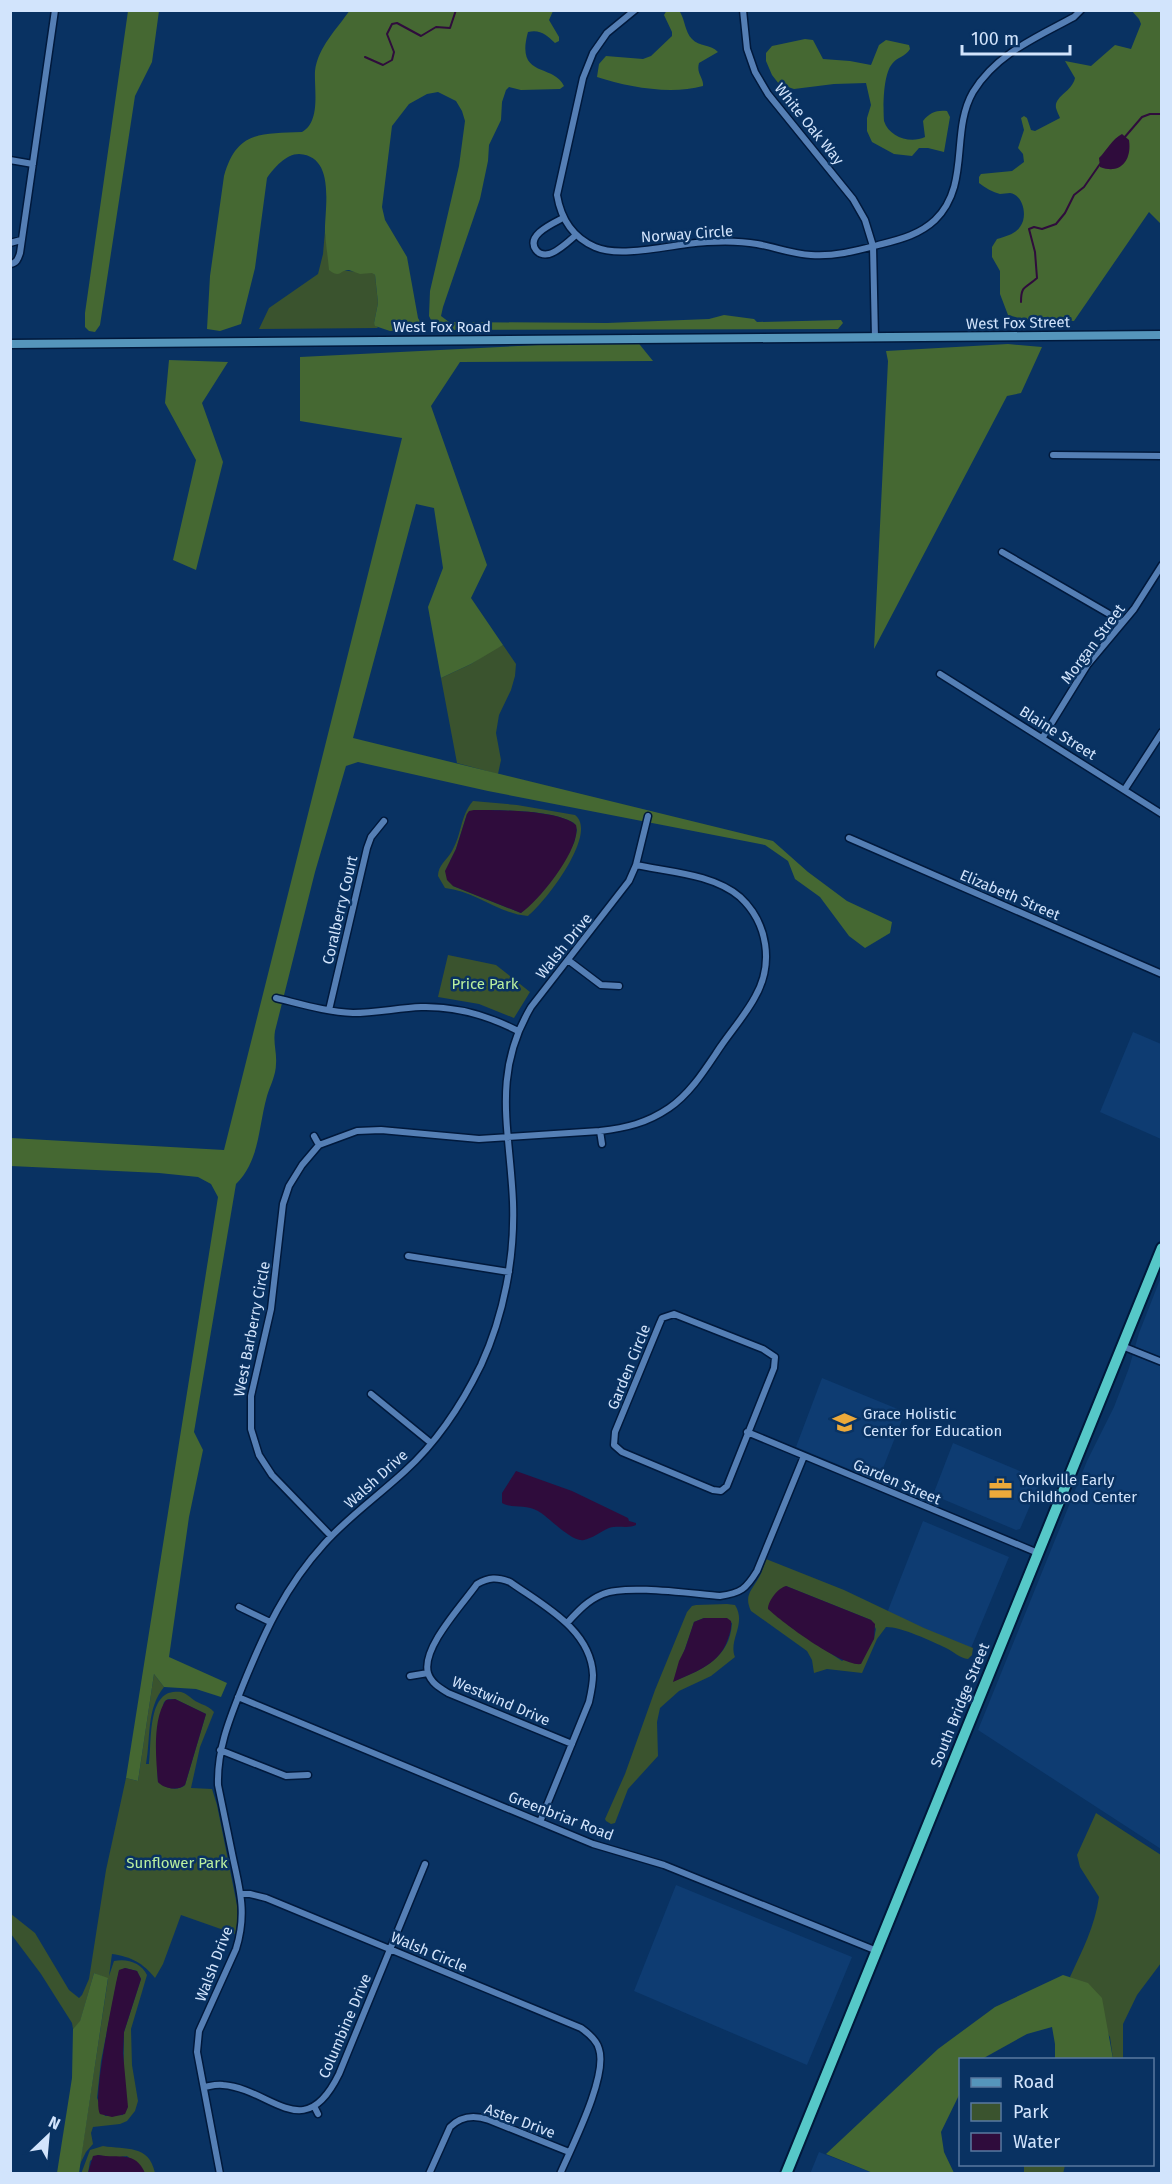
<svg xmlns="http://www.w3.org/2000/svg" width="1172" height="2184" font-family="'Fira Sans',sans-serif">
	<rect width="100%" height="100%" fill="#093262"/>
	<path fill="#0e3c72" d="M 1133,1032 L 1161,1044 L 1161,1139 L 1100,1112 Z
		M 1161,1277 L 1161,1849 L 978,1730 L 1087,1461 L 1114,1407 L 1129,1368 L 1139,1333 Z
		M 822,1378 L 905,1412 L 878,1481 L 796,1447 Z
		M 953,1443 L 1041,1480 L 1020,1529 L 1016,1530 L 933,1495 Z
		M 923,1521 L 1009,1557 L 971,1648 L 887,1613 Z
		M 676,1885 L 852,1957 L 807,2065 L 634,1991 Z
		M 819,2152 L 873,2173 L 810,2174 Z"/>
	<path fill="#3a532e" fill-rule="evenodd" d="M 325,231 L 330,270 C 345,270 358,273 372,272 L 375,275 L 378,303 L 374,323 L 378,328 L 259,329 L 269,308 L 318,274 L 323,254 Z
		M 503,645 L 516,664 L 515,676 L 511,690 L 499,715 L 496,733 L 501,760 L 498,774 L 457,763 L 441,678 L 471,664 L 492,650 Z
		M 473,801 L 517,805 L 575,815 C 599,833 545,903 528,916 C 499,914 475,891 445,888 L 438,876 C 438,865 447,860 452,851 C 462,834 460,816 473,801 ZM 493,810 C 517,811 553,811 574,823 L 577,830 L 574,843 L 521,913 L 453,886 L 450,861 L 456,849 L 467,814 Z
		M 448,955 L 496,965 L 530,992 L 514,1018 L 479,1004 L 438,997 Z
		M 766,1559 L 844,1590 L 924,1628 L 973,1648 L 972,1655 L 968,1659 C 960,1658 954,1652 946,1648 C 931,1641 902,1627 886,1627 L 877,1639 L 862,1673 L 827,1669 L 814,1673 L 812,1660 L 807,1651 L 751,1611 C 744,1596 751,1591 758,1579 C 762,1573 764,1565 766,1559 ZM 786,1586 L 871,1620 L 876,1629 L 874,1639 L 842,1661 L 788,1625 Z
		M 727,1604 L 735,1605 C 747,1624 728,1640 735,1657 L 711,1676 L 679,1691 L 660,1708 L 657,1722 L 658,1756 L 628,1789 L 615,1823 L 611,1824 L 606,1821 L 605,1819 L 625,1774 L 655,1690 L 687,1612 L 692,1606 L 696,1605 ZM 704,1618 L 722,1618 L 732,1623 C 730,1658 702,1670 674,1681 C 680,1661 688,1642 694,1622 Z
		M 154,1674 L 164,1687 C 146,1709 151,1738 146,1764 L 149,1764 C 152,1745 147,1695 173,1692 C 181,1691 184,1692 190,1697 C 197,1704 207,1704 214,1712 L 200,1747 L 191,1788 L 212,1789 L 217,1805 L 237,1905 L 238,1920 L 235,1934 L 181,1915 L 163,1964 L 155,1978 C 143,1963 132,1957 112,1954 L 109,1976 L 114,1961 C 127,1958 142,1963 147,1975 L 131,2029 L 132,2065 L 138,2101 L 135,2111 L 127,2121 L 120,2124 L 93,2127 L 91,2133 L 93,2144 L 86,2152 L 80,2164 L 108,1979 L 94,1973 L 80,2022 L 73,2029 L 72,2023 L 41,1974 L 11,1934 L 11,1914 L 35,1933 L 69,1990 L 79,1998 L 82,1995 L 89,1979 L 106,1870 L 126,1778 L 138,1781 ZM 168,1699 L 175,1699 L 206,1714 L 185,1785 C 177,1792 166,1788 158,1782 C 156,1754 157,1729 164,1702 ZM 125,1968 L 137,1971 L 141,1979 L 124,2032 L 123,2115 L 105,2116 L 97,2098 L 101,2061 L 119,1971 Z
		M 1096,1813 L 1161,1855 L 1161,1963 L 1137,1995 L 1123,2024 L 1123,2059 L 1113,2059 L 1110,2037 L 1070,1977 C 1082,1951 1095,1926 1099,1897 L 1080,1867 L 1077,1855 Z
		M 103,2146 C 126,2150 149,2144 155,2173 L 145,2173 L 143,2170 L 127,2156 L 112,2158 L 98,2155 L 90,2161 L 88,2173 L 81,2174 L 90,2150 Z
		M 1024,2165 L 1024,2164 L 1065,2165 L 1063,2174 L 1024,2173 Z"/>
	<path fill="#456832" d="M 350,10 L 553,11 L 549,20 L 559,37 L 559,41 L 555,43 C 547,35 540,29 528,32 C 515,79 553,63 564,86 L 560,89 L 521,90 L 509,87 L 506,90 L 502,102 L 501,120 L 489,145 L 488,161 L 480,199 L 443,307 L 441,316 L 449,322 L 607,323 L 709,319 L 724,315 L 754,319 L 757,322 L 841,320 L 843,323 L 838,329 L 436,330 L 429,316 L 430,291 L 459,166 L 465,121 L 462,111 L 456,101 L 438,92 L 427,94 L 409,104 L 392,126 L 382,207 L 385,220 L 407,257 L 418,318 L 424,329 L 390,331 L 375,326 L 374,323 L 378,303 L 375,275 L 372,273 L 360,274 L 349,270 C 339,270 341,279 329,270 C 328,258 326,246 325,233 C 324,211 337,156 299,154 C 286,154 274,168 267,178 L 255,268 L 241,324 L 220,331 L 207,329 L 210,276 L 224,176 C 237,130 261,134 302,132 C 321,122 314,89 315,71 C 318,47 337,29 350,10 Z
		M 667,10 L 680,12 C 685,20 685,32 692,39 C 699,47 711,44 718,52 L 699,63 C 696,74 704,78 703,86 C 670,95 628,87 597,77 L 599,64 L 606,56 L 643,59 L 651,56 L 672,36 L 672,32 L 664,15 Z
		M 128,11 L 159,11 L 152,62 L 135,96 L 100,325 L 95,332 L 89,331 L 85,327 L 85,313 Z
		M 1132,11 L 1161,11 L 1161,224 L 1149,212 L 1074,321 L 1023,319 L 1008,315 L 1000,294 L 1000,271 L 992,257 L 992,247 L 997,239 C 1008,236 1019,233 1023,221 C 1026,211 1022,195 1010,193 C 1007,193 1003,194 1000,194 C 993,192 985,188 979,183 L 979,177 L 981,174 L 1012,171 L 1024,162 L 1023,154 L 1018,148 L 1024,130 L 1021,118 L 1024,116 L 1027,118 L 1031,130 L 1035,131 L 1060,118 C 1059,115 1057,112 1056,108 C 1054,96 1072,92 1075,78 L 1065,61 L 1091,66 L 1115,45 L 1131,49 L 1141,24 L 1139,19 Z
		M 805,39 L 813,40 L 823,59 L 850,61 L 871,65 L 879,45 L 886,40 L 909,45 L 910,49 C 905,57 897,57 892,64 C 883,75 883,107 884,121 C 889,137 910,144 925,137 L 923,121 C 930,112 937,110 947,111 L 950,117 L 944,152 L 928,148 L 919,148 L 912,156 L 894,154 L 872,142 L 867,131 L 867,118 L 871,105 L 866,83 L 834,84 L 794,89 L 779,84 L 772,75 L 766,61 L 766,53 L 772,46 Z
		M 636,340 L 653,361 L 460,362 L 431,406 L 487,565 L 471,598 L 503,645 L 471,664 L 441,678 L 428,607 L 443,568 L 434,508 L 416,504 L 353,738 L 773,841 L 808,872 L 847,901 L 892,922 L 890,933 L 865,948 L 849,936 L 820,897 L 795,879 L 788,861 L 765,845 L 488,791 L 358,762 L 346,766 L 315,872 L 275,1031 C 273,1043 277,1053 276,1064 C 276,1075 270,1086 267,1096 C 258,1128 260,1160 236,1184 L 194,1432 L 203,1450 L 189,1517 L 169,1657 L 227,1683 L 221,1697 L 196,1689 L 164,1687 L 154,1674 L 138,1781 L 126,1778 L 218,1197 L 211,1184 L 198,1177 L 159,1173 L 11,1166 L 11,1138 L 224,1150 L 402,438 L 300,421 L 300,357 Z
		M 1008,344 L 1042,347 L 1021,393 L 1007,396 L 874,649 L 888,361 L 886,351 Z
		M 169,360 L 228,362 L 202,403 L 223,462 L 196,570 L 173,560 L 196,460 L 165,403 Z
		M 94,1973 L 108,1978 L 79,2173 L 57,2173 L 72,2078 L 73,2029 L 80,2021 Z
		M 1063,1975 L 1088,1983 L 1102,1998 L 1113,2059 L 1055,2059 L 1055,2044 L 1052,2027 L 1027,2034 L 982,2059 L 960,2060 L 960,2093 L 941,2132 L 944,2152 L 954,2173 L 873,2173 L 826,2154 L 938,2049 L 995,2007 Z"/>
	<path fill="#2f0c3c" d="M 1122,134 L 1129,140 C 1132,160 1121,175 1100,167 L 1099,158 C 1107,150 1112,139 1122,134 Z
		M 474,810 C 497,810 560,810 576,825 C 582,848 539,901 521,913 L 453,886 L 447,880 L 445,871 L 456,849 L 467,814 L 469,811 Z
		M 516,1471 L 572,1491 L 628,1518 L 629,1521 L 636,1523 L 636,1525 C 628,1529 618,1525 609,1528 C 600,1532 593,1538 584,1540 C 572,1543 549,1517 538,1511 C 526,1504 513,1509 502,1503 L 502,1493 Z
		M 786,1586 L 871,1620 L 875,1624 L 874,1639 L 861,1664 C 842,1667 783,1623 768,1609 C 768,1601 778,1588 786,1586 Z
		M 704,1618 L 727,1618 L 731,1621 C 732,1629 729,1636 726,1644 C 716,1666 694,1672 673,1682 L 679,1661 L 685,1649 L 694,1622 Z
		M 175,1699 L 206,1714 L 185,1785 C 178,1791 164,1789 158,1782 C 156,1759 152,1720 166,1700 Z
		M 125,1968 L 137,1971 L 141,1979 L 124,2032 L 123,2053 L 128,2107 L 125,2114 L 112,2117 L 100,2114 C 92,2101 112,2004 116,1983 L 119,1970 Z
		M 98,2155 C 119,2159 135,2150 145,2173 L 88,2173 L 93,2156 Z"/>
	<g fill="none" stroke-linecap="round" stroke-linejoin="round">
		<path stroke="#2f0c3c" stroke-width="2" d="M 365,57 L 383,65 L 392,60 L 394,52 L 387,34 L 392,24 L 397,23 L 421,36 L 436,27 L 450,28 L 456,10
			M 1124,138 L 1142,117 L 1150,114 L 1162,114
			M 1021,302 C 1021,285 1025,289 1037,278 L 1035,252 L 1029,229 L 1034,227 L 1042,229 L 1056,224 L 1065,213 L 1074,195 L 1084,187 L 1100,164"/>
		<defs>
			<path id="street" d="M 635,10 L 607,33 L 593,53 L 583,78 L 557,195 C 561,219 572,237 595,247 C 622,259 677,243 707,242 C 724,241 741,241 757,244 C 775,247 792,254 811,255 C 835,257 859,250 882,244 C 902,239 920,234 935,220 C 971,185 950,132 973,92 C 996,54 1037,37 1074,17 L 1081,10
				M 743,10 L 747,49 L 755,72 L 768,94 L 853,199 L 865,220 L 873,246 L 875,338
				M 10,160 L 33,164
				M 563,218 C 554,223 525,235 536,250 C 539,254 544,255 549,254 C 558,252 569,241 576,235
				M 10,243 L 21,240
				M 10,264 C 17,263 18,259 20,253 L 55,10
				M 1053,455 L 1162,456
				M 1002,552 L 1123,622
				M 940,674 L 1162,814
				M 1043,737 L 1088,664 L 1134,609 L 1162,565
				M 1125,789 L 1162,732
				M 849,838 L 1162,974
				M 568,960 L 601,985 L 619,986
				M 276,998 C 301,1004 327,1012 353,1013 C 376,1013 398,1008 421,1007 C 456,1006 487,1015 518,1031
				M 329,1010 L 367,848 L 371,837 L 384,821
				M 600,1131 L 602,1144
				M 314,1136 L 319,1145
				M 408,1256 L 509,1272
				M 674,1314 L 763,1349 L 775,1357 L 774,1368 L 727,1486 L 721,1491 L 713,1490 L 622,1452 L 614,1445 L 615,1432 L 659,1325 L 662,1318 Z
				M 1122,1346 L 1162,1362
				M 371,1394 L 431,1443
				M 747,1432 L 1038,1553
				M 331,1536 L 272,1475 L 259,1455 L 251,1429 L 251,1396 L 271,1309 L 283,1204 L 289,1186 L 302,1165 L 319,1145 L 357,1131 L 381,1130 L 479,1139 L 600,1131 C 626,1128 647,1123 669,1108 C 691,1093 706,1068 721,1046 C 732,1030 746,1014 755,997 C 774,964 768,923 740,897 C 713,874 669,872 636,865
				M 239,1607 L 270,1622
				M 567,1623 C 578,1611 588,1600 603,1594 C 626,1584 693,1594 720,1596 C 741,1593 746,1589 757,1571 L 804,1456
				M 410,1676 L 428,1673
				M 238,1697 L 593,1844 L 664,1865 L 877,1951
				M 220,1750 L 286,1776 L 308,1775
				M 540,1822 L 589,1702 C 591,1693 593,1684 593,1675 C 591,1629 542,1605 510,1582 C 497,1577 489,1577 477,1584 C 463,1604 421,1648 428,1673 C 431,1683 440,1688 448,1693 L 572,1744
				M 241,1894 L 250,1894 L 266,1898 L 581,2028 C 588,2033 597,2040 599,2049 C 608,2076 572,2146 560,2174
				M 204,2087 C 210,2086 217,2084 223,2085 C 272,2089 304,2146 339,2074 L 425,1864
				M 314,2106 L 318,2114
				M 220,2174 L 197,2052 L 199,2031 L 236,1949 C 247,1914 240,1891 233,1858 C 228,1833 223,1809 218,1785 C 217,1748 230,1718 243,1685 C 265,1631 285,1587 324,1544 C 348,1517 378,1496 405,1471 C 437,1442 462,1404 481,1365 C 504,1315 515,1257 513,1202 C 510,1129 491,1075 531,1007 L 629,881 L 636,865 L 648,816
				M 429,2174 L 450,2127 C 461,2116 475,2115 489,2120 L 569,2152"/>
			<path id="secondary" d="M 10,344 L 1162,335"/>
			<path id="highway" d="M 786,2174 L 1162,1248"/>
		</defs>
		<use href="#street" stroke="#00193c" stroke-width="9"/>
		<use href="#secondary" stroke="#00193c" stroke-width="11"/>
		<use href="#highway" stroke="#00193c" stroke-width="14"/>
		<use href="#street" stroke="#557fb5" stroke-width="6"/>
		<use href="#secondary" stroke="#5595bb" stroke-width="8"/>
		<use href="#highway" stroke="#56c8c8" stroke-width="10"/>
	</g>
	<defs>
		<symbol id="school-bare" viewBox="-9 -9 18 18"><path d="M0-5L7-2L0 1L-7-2ZM-4 1L0 2.5L4 1V4Q0 6-4 4Z" fill="#eca93a" stroke="#093262" stroke-width="2.5" paint-order="stroke"/></symbol>
		<symbol id="office-bare" viewBox="-9 -9 18 18"><path d="M-6-3h4V-5.5h4V-3h4V5H-6ZM-1-4.5V-3h2v-1.5ZM-6 0V1H6V0Z" fill="#eca93a" stroke="#093262" stroke-width="2.5" paint-order="stroke"/></symbol>
	</defs>
	<g fill-rule="evenodd">
		<use href="#school-bare" x="828" y="1406" width="33" height="33"/>
		<use href="#office-bare" x="984" y="1472" width="33" height="33"/>
	</g>
	<g text-anchor="middle" dominant-baseline="central" stroke-width="5" stroke-linejoin="round" paint-order="stroke">
		<g font-size="15" fill="#d2e4fc" stroke="#093262">
			<text transform="translate(809 124) rotate(51)">White Oak Way</text>
			<text transform="translate(687 234) rotate(-4)">Norway Circle</text>
			<text transform="translate(1018 323) rotate(-1)">West Fox Street</text>
			<text x="442" y="327">West Fox Road</text>
			<text transform="translate(1093 644) rotate(-53)">Morgan Street</text>
			<text transform="translate(1058 733) rotate(32)">Blaine Street</text>
			<text transform="translate(1010 895) rotate(23)">Elizabeth Street</text>
			<text transform="translate(340 910) rotate(-77)">Coralberry Court</text>
			<text transform="translate(564 946) rotate(-51)">Walsh Drive</text>
			<text transform="translate(252 1329) rotate(-79)">West Barberry Circle</text>
			<text transform="translate(629 1367) rotate(-68)">Garden Circle</text>
			<text transform="translate(376 1479) rotate(-42)">Walsh Drive</text>
			<text transform="translate(897 1482) rotate(23)">Garden Street</text>
			<text transform="translate(501 1701) rotate(23)">Westwind Drive</text>
			<text transform="translate(960 1705) rotate(-68)">South Bridge Street</text>
			<text transform="translate(561 1816) rotate(21)">Greenbriar Road</text>
			<text transform="translate(429 1952) rotate(23)">Walsh Circle</text>
			<text transform="translate(214 1964) rotate(-69)">Walsh Drive</text>
			<text transform="translate(345 2026) rotate(-67)">Columbine Drive</text>
			<text transform="translate(520 2121) rotate(20)">Aster Drive</text>
		</g>
		<g font-size="15" fill="#baf09f" stroke="#093262">
			<text x="485" y="984">Price Park</text>
			<text x="177" y="1863">Sunflower Park</text>
		</g>
		<g font-size="15" fill="#d2e4fc" stroke="#093262" text-anchor="start">
			<text x="863" y="1414">Grace Holistic<tspan x="863" dy="17">Center for Education</tspan></text>
			<text x="1019" y="1480">Yorkville Early<tspan x="1019" dy="17">Childhood Center</tspan></text>
		</g>
	</g>
	<rect width="1172" height="2184" fill="none" stroke="#d2e4fc" stroke-width="24"/>
	<rect x="959" y="2058" width="195" height="108" fill="#093262" stroke="#5979a0" stroke-width="1.5"/>
	<rect x="971" y="2078" width="30" height="9" fill="#5595bb" stroke="#5979a0" stroke-width="1.5"/>
	<text x="1013" y="2088" font-size="18" fill="#d2e4fc">Road</text>
	<rect x="971" y="2103" width="30" height="18" fill="#3a532e" stroke="#5979a0" stroke-width="1.5"/>
	<text x="1013" y="2118" font-size="18" fill="#d2e4fc">Park</text>
	<rect x="971" y="2133" width="30" height="18" fill="#2f0c3c" stroke="#5979a0" stroke-width="1.5"/>
	<text x="1013" y="2148" font-size="18" fill="#d2e4fc">Water</text>
	<g transform="translate(48 2136) rotate(26)" stroke="#093262" stroke-width="4.5" paint-order="stroke">
	<path d="M0-4.5L10 22L0 15L-10 22Z" fill="#d2e4fc"/>
	<text y="-9" font-size="16" font-weight="bold" text-anchor="middle" fill="#d2e4fc">N</text>
	</g>
	<path d="M962 45v9h108v-9" fill="none" stroke="#d2e4fc" stroke-width="3"/>
	<text x="971" y="45" font-size="18" fill="#d2e4fc" stroke="#093262" stroke-width="4.5" paint-order="stroke">100 m</text>
</svg>
